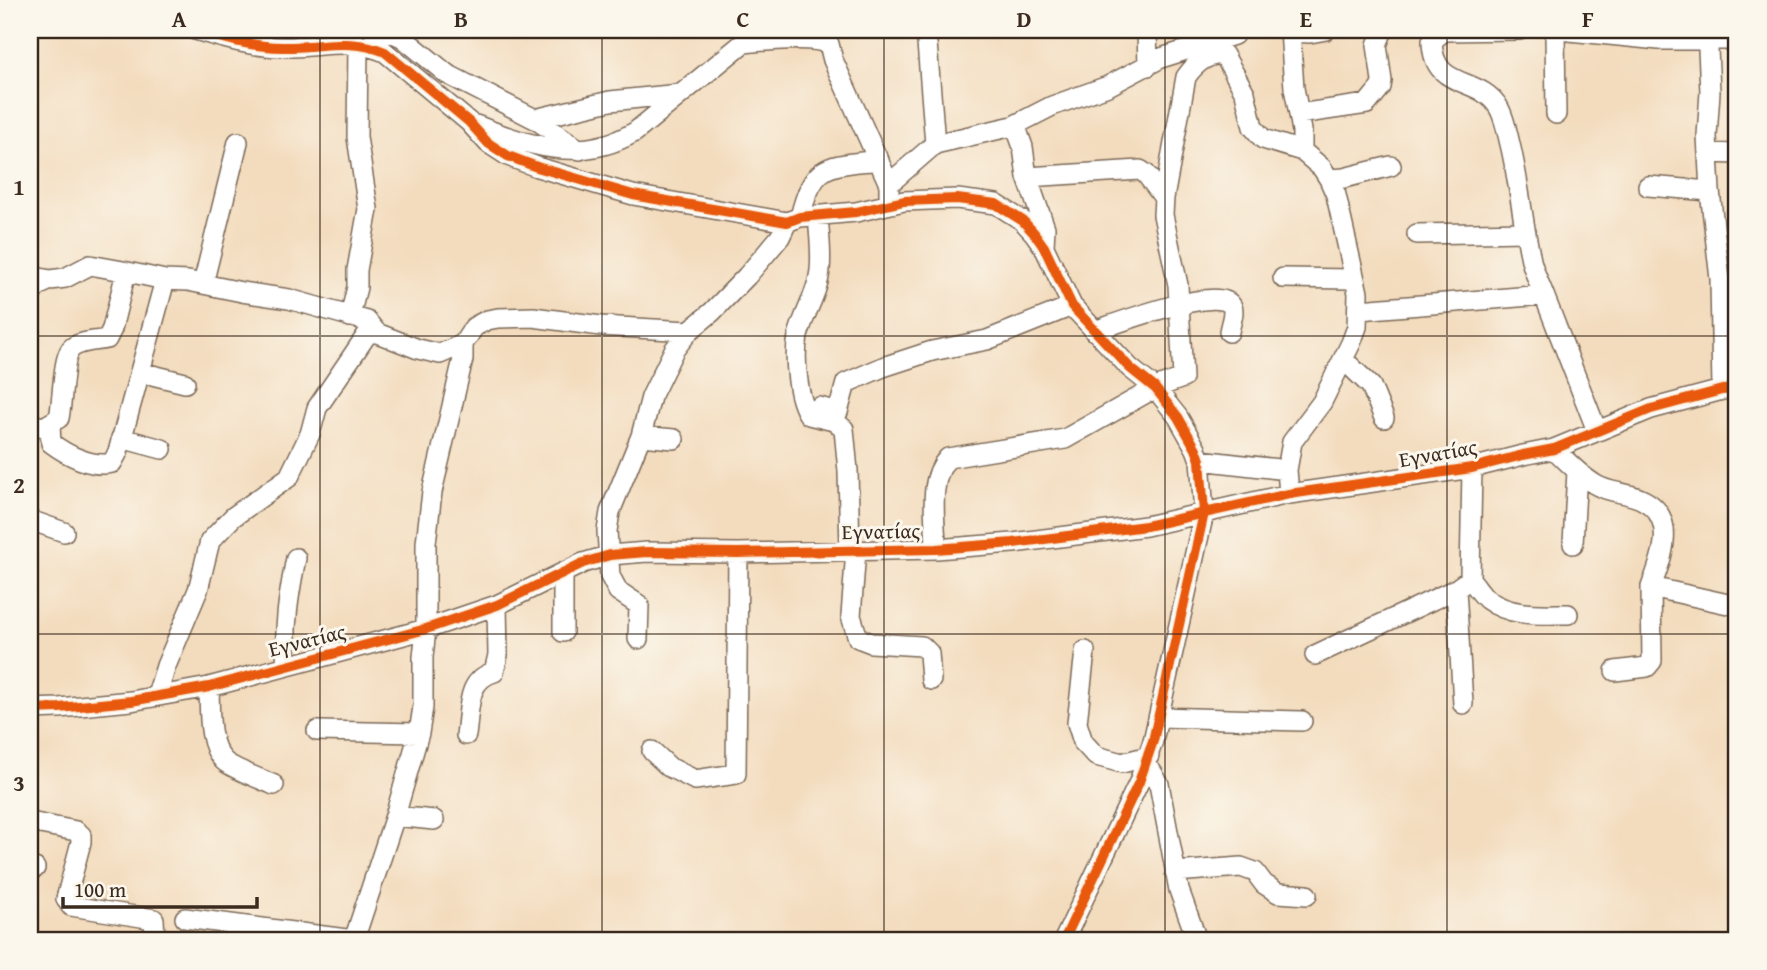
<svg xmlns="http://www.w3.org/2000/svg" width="1767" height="970" font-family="'Gentium Book Plus',serif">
	<rect width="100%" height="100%" fill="#fbf7ec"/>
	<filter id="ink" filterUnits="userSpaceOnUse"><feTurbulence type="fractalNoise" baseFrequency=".0143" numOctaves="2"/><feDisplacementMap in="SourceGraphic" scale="14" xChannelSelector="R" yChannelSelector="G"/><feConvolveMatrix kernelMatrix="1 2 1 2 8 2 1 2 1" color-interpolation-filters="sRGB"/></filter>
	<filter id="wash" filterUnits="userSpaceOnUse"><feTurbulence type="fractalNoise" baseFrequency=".00686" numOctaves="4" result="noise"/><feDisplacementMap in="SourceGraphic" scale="28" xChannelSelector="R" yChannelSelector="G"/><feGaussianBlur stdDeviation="1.57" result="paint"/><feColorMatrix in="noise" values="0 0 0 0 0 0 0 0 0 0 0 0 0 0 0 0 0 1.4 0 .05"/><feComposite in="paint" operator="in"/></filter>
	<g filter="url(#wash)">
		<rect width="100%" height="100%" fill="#f3dcbe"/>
	</g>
	<g filter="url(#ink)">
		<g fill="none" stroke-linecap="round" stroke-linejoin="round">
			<defs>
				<path id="minor" d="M 195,30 C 222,38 253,47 282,47 C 318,48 351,37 385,52 L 469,122 L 488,143 L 508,156 L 537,167 L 633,195 L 787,222 L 800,217 L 856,212 L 904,201 L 957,199 L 996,204 L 1023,221 L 1034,233 L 1044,247 L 1072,306 L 1130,368 L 1155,388 L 1178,417 L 1196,449 L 1200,460 L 1204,513 L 1153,741 L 1139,782 L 1064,940
					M 926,30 L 935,144 L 1013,126 L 1018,133 L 1023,147 L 1027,177 L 1045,228 L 1044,246
					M 1147,30 L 1148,66
					M 1290,30 L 1294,88 L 1299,114
					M 1555,30 L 1556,114
					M 1559,30 L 1659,40 L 1737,40
					M 1291,32 L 1310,33 L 1326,30
					M 744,43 C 763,41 813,36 829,44 L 833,60 L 889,184
					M 369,45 L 380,36 L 391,32 L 402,37 L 447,74 L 535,119 L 580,150
					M 1708,49 L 1710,92 L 1707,136 L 1710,191 L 1720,279 L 1722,390
					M 535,119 L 610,101 L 680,94
					M 476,125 C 530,147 581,163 635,132 L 759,30
					M 1013,126 L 1052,106 L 1108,86 L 1161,58 L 1234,35
					M 1302,151 L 1302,131 L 1299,114 L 1367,104 L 1381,87 L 1382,81 L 1377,45 L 1383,30
					M 1709,153 L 1737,154
					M 1027,177 L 1140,170 L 1146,174 L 1164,198
					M 1329,179 L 1344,178 L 1391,166
					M 1648,186 L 1710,191
					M 889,195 L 889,184 L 935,144
					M 818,215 C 819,233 822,252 820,270 C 818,293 804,313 798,336 C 794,356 797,399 809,415 L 834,421 L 844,429 L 848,471 L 850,550
					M 800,217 C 814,161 828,166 879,160
					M 1417,234 L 1526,232
					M 30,276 L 50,280 L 65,278 L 90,265 L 123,271
					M 1283,278 L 1353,279
					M 203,284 L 238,142
					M 30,295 L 38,286 L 50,280
					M 1544,295 L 1597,431
					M 1359,310 L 1544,295 C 1539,282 1532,269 1530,255 C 1522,218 1519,181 1510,144 C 1507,132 1505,119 1499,108 C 1479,74 1433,92 1432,41 L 1444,31 L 1519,30
					M 350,317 L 357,287 L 357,270 L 368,209 L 357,137 L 358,44
					M 1094,331 C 1115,324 1217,285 1231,305 C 1236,311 1230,324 1229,332
					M 1344,360 L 1371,386 L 1384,418
					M 140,372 L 185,383
					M 819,407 L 838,412 L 846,383 L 883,367 L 932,351 L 987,340 L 1072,306
					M 30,424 L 44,427 L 59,418 C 63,402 62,354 73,347 C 82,341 96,341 107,339 L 112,329 L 125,276 L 123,271 L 165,280 L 188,281 L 242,292 L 289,299 L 367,321 L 377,333 L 418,349 L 440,354 L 463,344 L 474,327 L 487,320 L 498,318 L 533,317 L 601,326 L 689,331
					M 50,426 L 51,443 C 67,455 92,468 112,463 L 118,452 L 165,280
					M 641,436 L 674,439
					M 121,438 L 162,449
					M 1554,449 C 1567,461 1580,476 1596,485 C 1609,493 1628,492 1643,500 C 1678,518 1662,558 1651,587 L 1737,606
					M 1200,460 L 1287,470
					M 30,520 L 64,532
					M 1573,544 L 1577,471
					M 936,549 C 936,520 927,480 948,458 L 1065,439 L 1155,388 L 1183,378 L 1178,285 L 1163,215 L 1164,198 L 1186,77 C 1195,64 1207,53 1224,55 L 1245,93 L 1253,127 L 1263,139 L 1302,151 L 1322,168 L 1329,179 L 1336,195 L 1358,293 L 1357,327 L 1351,343 L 1322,402 L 1292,442 L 1287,470 L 1289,494
					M 856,550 L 851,616 L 858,638 L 871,643 L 922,646 L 929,653 L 931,680
					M 563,573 L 563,632
					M 1470,579 C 1476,585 1481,595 1488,600 C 1511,617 1541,614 1568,614
					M 638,639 L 639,605 L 618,591 L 610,576 L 607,531 L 610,512 L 641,436 L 651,397 L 674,350 L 689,331 L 712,312 L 747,276 L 780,237 L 787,222
					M 1085,651 L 1077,723 L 1083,742 L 1096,756 L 1122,763 L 1149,756
					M 1315,655 L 1456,589
					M 287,665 C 283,628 289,594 296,558
					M 1615,671 L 1647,667 L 1652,661 L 1651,587
					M 209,687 C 210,709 207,744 224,761 C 231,768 263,780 274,785
					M 157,695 L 166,666 L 198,590 L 210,541 L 233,517 L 289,477 L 310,434 L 317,408 L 368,333 L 377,333
					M 1463,704 L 1456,589 L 1470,579 L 1472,468
					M 30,709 L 59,708 L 131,701 L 209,687 L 426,629 L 497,605 L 583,563 L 610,555 L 647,552 L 738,553 L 936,549 L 1013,543 L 1146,526 L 1289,494 L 1472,468 L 1523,455 L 1554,449 L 1651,409 L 1722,390 L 1737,389
					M 1159,717 L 1302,721
					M 317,731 L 419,733
					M 466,735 C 470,709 466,680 494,672 L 498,655 L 497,605
					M 652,751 L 669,767 L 695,780 L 736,774 L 738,553
					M 1145,767 L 1152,772 L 1159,784 L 1179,890 L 1197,940
					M 395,816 L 434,820
					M 30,822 L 76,831 L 81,835 L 81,842 L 66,899 L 71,906 L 154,919 L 155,940
					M 30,867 L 35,868
					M 1175,872 L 1241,867 L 1255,872 L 1264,884 L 1278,893 L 1307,895
					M 185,918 L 354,940
					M 354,940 L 395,816 L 419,733 L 423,707 L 423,657 L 426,629 L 426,543 L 432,492 L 463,359 L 463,344"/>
			</defs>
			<use href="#minor" stroke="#7b6856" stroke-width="22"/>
			<use href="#minor" stroke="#fff" stroke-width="19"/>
			<defs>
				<path id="cycleway" d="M 195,30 C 222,38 253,47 282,47 C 318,48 351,37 385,52 L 469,122 L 488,143 L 508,156 L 537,167 L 633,195 L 787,222 L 800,217 L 856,212 L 904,201 L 957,199 L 996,204 L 1023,221 L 1034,233 L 1044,247 L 1072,306 L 1130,368 L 1155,388 L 1178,417 L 1196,449 L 1200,460 L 1204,513 L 1153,741 L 1139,782 L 1064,940
					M 30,709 L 59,708 L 131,701 L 209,687 L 426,629 L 497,605 L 583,563 L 610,555 L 647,552 L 738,553 L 936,549 L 1013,543 L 1146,526 L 1289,494 L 1472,468 L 1523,455 L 1554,449 L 1651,409 L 1722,390 L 1737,389"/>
			</defs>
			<use href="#cycleway" stroke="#fbf7ec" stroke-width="15"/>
			<use href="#cycleway" stroke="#e8590c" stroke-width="10"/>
		</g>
	</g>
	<path fill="none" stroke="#3b2a1e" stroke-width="2" stroke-opacity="0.55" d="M 320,30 L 320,940M 602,30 L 602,940M 884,30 L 884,940M 1165,30 L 1165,940M 1447,30 L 1447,940M 30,336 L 1737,336M 30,634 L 1737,634"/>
	<g text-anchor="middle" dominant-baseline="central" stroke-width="6" stroke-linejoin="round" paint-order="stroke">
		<g font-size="21" fill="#3b2a1e" stroke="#fbf7ec">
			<text transform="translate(1438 453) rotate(-10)">Εγνατίας</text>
			<text transform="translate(881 531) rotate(-1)">Εγνατίας</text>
			<text transform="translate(307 640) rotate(-14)">Εγνατίας</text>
		</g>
	</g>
	<rect width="1767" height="970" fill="none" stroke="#fbf7ec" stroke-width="77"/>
	<path d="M63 897v10h194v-10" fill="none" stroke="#3b2a1e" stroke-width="3.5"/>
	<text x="74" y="897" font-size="21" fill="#3b2a1e" stroke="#fbf7ec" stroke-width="5" paint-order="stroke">100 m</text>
	<rect x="38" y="38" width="1690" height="894" fill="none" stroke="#3b2a1e" stroke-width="2.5"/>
	<g font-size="23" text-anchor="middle" font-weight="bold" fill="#3b2a1e">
		<text x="179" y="27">A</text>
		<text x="461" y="27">B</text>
		<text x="743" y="27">C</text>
		<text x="1024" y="27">D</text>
		<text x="1306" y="27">E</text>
		<text x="1588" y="27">F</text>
		<text x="19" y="195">1</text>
		<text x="19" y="493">2</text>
		<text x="19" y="791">3</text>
	</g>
</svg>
